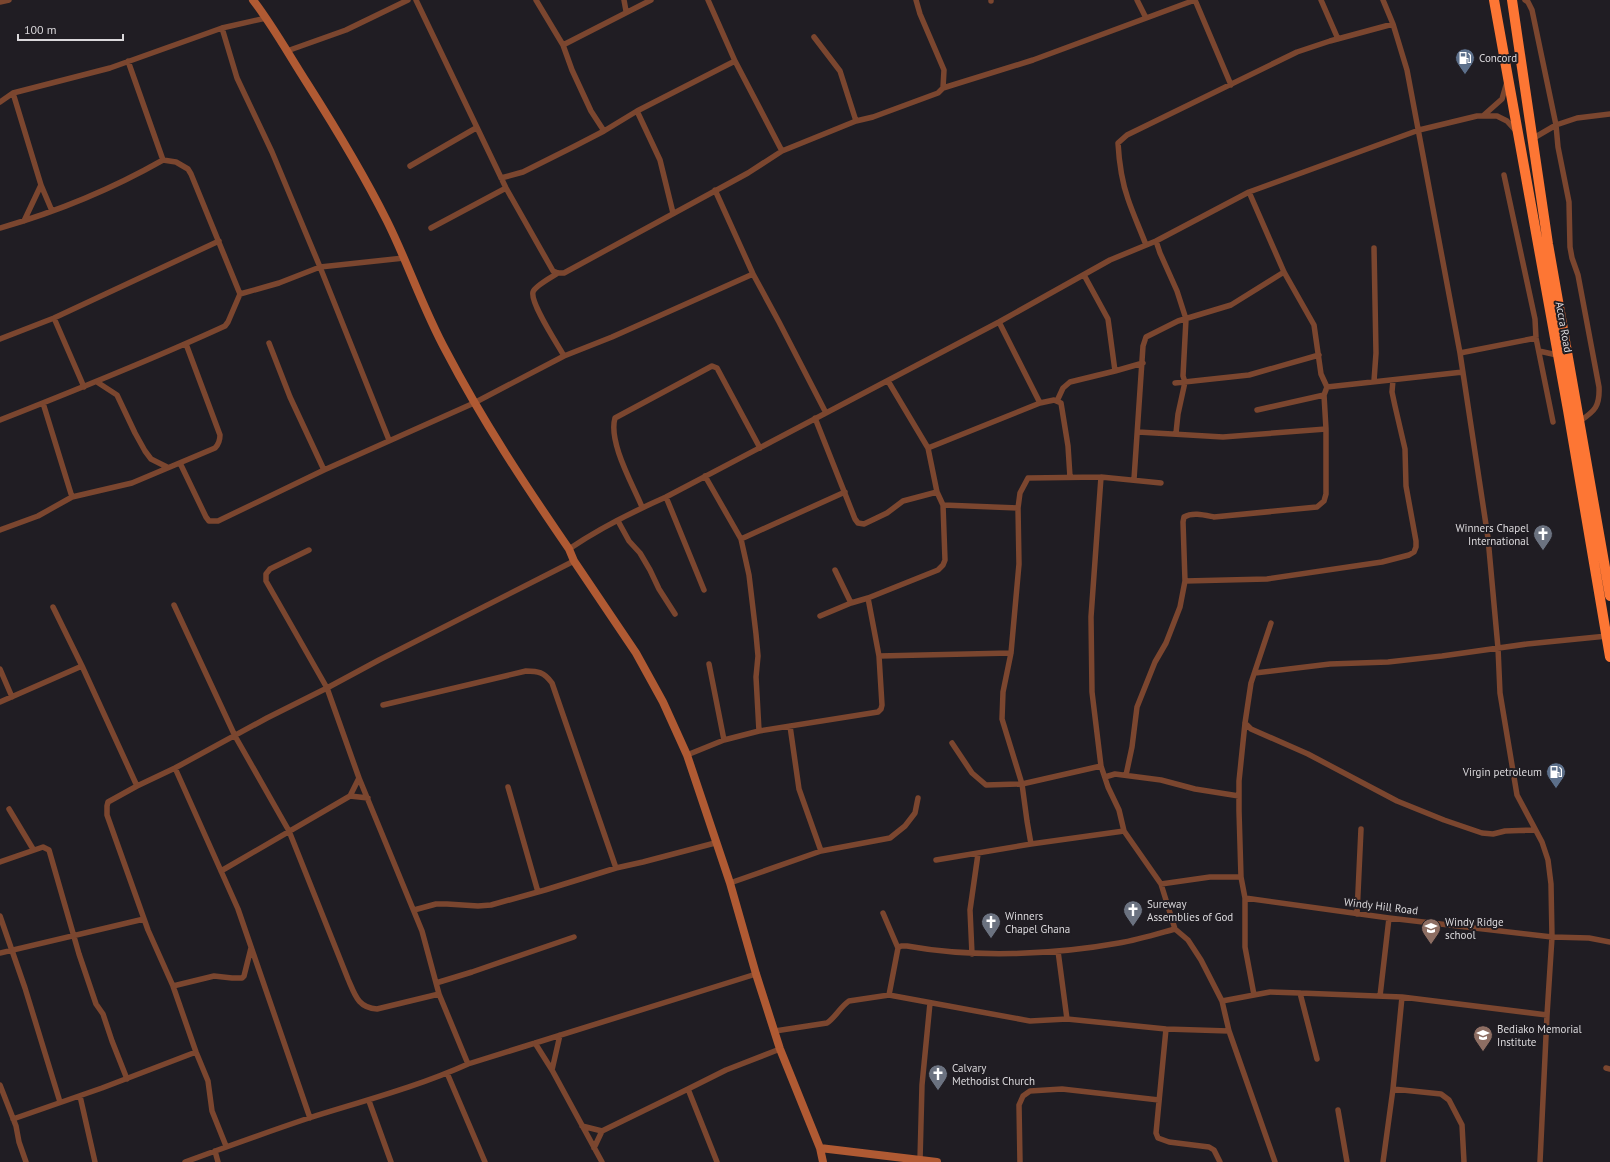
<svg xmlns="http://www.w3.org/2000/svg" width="1610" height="1162" font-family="'PT Sans',sans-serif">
	<rect width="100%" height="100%" fill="#201d23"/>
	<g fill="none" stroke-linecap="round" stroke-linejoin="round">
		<path stroke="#7b462f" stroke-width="5.5" d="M 416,0 L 506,188 L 553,271 L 558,273 L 564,273 L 748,173 L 782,151 L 735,61 L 708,0
			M 536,0 L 563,45 L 572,70 L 591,111 L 604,131
			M 624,0 L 626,11
			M 991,0 L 991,1
			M 1137,0 L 1146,18
			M 1195,0 L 1231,85
			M 1321,0 L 1338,39
			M 1383,0 L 1393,24 L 1407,70 L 1460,353 L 1488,538 L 1498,648 L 1500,693 L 1517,795 L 1542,842 L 1548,860 L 1551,884 L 1552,937 L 1547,1015 L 1540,1162
			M 1525,0 L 1528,2 L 1532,10 L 1556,125 L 1558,147 L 1569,202 L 1570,247 L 1572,258 L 1578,275 L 1599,387 C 1600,406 1595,411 1580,421
			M 0,2 L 9,0
			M 222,28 L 237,78 L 272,152 L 320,267 L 389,440
			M 814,37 L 840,71 L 856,121
			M 563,45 L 651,0
			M 287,51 L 346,30 L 408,0
			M 943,88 L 1033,60 L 1195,0
			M 13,93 L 41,185 L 52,211
			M 0,102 L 13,93 L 110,68 L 222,28 L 266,18
			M 637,111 L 660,160 L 673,213
			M 1484,115 L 1502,99 L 1507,82
			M 1532,139 L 1556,125 L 1577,118 L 1610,114
			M 782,151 L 856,121 L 873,117 L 938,93 L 943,88 L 944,70 L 920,14 L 916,0
			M 410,166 L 476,128
			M 1504,175 L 1535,319 L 1536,338 L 1553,422
			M 501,178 L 523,172 L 575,146 L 604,131 L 637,111 L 735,61
			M 715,190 L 753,274 L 779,322 L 826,413
			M 24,221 L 41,185
			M 0,228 C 56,212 112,189 163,160 L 128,61
			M 431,228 L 506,188
			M 1156,241 L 1160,253 L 1177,291 L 1186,319 L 1183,376 L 1185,382 L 1178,414 L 1176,433
			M 1146,245 C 1140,229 1133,214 1128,199 C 1122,182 1119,161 1118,143 L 1127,135 L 1297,52 L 1330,41 L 1393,24
			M 558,273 C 552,277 535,286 533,292 C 530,303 558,345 564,356
			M 1084,275 L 1108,319 L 1115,371 L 1143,363
			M 240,294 L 279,283 L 320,267 L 404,258
			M 54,318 L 84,387
			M 999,322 L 1040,403
			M 0,339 L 54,318 L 219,241
			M 269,343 L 290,397 L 324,470
			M 1539,351 L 1557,355
			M 1460,353 L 1536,338
			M 1374,381 L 1376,353 L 1374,248
			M 97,382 L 117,395 L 135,433 L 145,451 L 151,459 L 167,467
			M 1175,383 L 1249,375 L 1319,355
			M 1327,387 L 1463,372
			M 1057,401 L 1063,388 L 1070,382 L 1115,371
			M 43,403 L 72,497
			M 1257,410 L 1324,395
			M 815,418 L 855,519 L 858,523 L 864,524 L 887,513 L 903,501 L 937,492
			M 0,420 C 76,390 151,360 225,326 L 228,322 L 240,294 L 191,174 L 188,169 L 176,162 L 163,160
			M 1138,432 L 1223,437 L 1326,429
			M 928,448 L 1040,403 L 1054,400 L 1061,403 L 1068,446 L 1070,477
			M 180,463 L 206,517 L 209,521 L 218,521 L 324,470 L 474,403 L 564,356 L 612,337 L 753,274
			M 705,476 L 741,539 L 749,575 L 756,634 L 758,656 L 756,677 L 759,731
			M 1101,477 L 1091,617 L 1092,692 L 1101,766 L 1108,787 L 1119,810 L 1124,831 L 1161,884 L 1175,929 L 1188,940 L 1201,960 L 1222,1001 L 1229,1031 L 1275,1162
			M 1134,479 L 1143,346 L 1146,337 L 1178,321 L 1231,305 L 1284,272
			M 666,497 L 704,590
			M 943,505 L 1018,508
			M 642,507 C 633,485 608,442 615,418 L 712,366 L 717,368 L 760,448
			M 618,521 L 629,541 L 640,553 L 650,570 L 659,589 L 675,614
			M 0,530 L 38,516 L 72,497 L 132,483 L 215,448 C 219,444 220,441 220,435 L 186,344
			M 741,539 L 845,492
			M 569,549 C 600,528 632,512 666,497 L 999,322 L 1110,260 L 1156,241 L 1249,192 L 1419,130 L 1477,116 L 1497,116 L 1507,121 L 1516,131
			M 309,550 L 270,569 L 266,574 L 266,581 L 327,688 L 359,778 L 422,931 L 439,994 L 468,1064
			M 835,570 L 851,603
			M 1185,581 L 1267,579 L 1382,562 L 1409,555 L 1414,552 L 1416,547 L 1416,541 L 1406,486 L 1405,449 L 1395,406 L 1392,392 L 1393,380
			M 174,605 L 235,736 L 289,831 L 348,979 C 355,995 358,1008 377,1009 L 439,994
			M 53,607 L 82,666 L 137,786
			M 820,616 L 851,603 L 868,598 L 938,570 L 943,565 L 945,560 L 943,505 L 937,492 L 928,448 L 888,381
			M 879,656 L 1011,653
			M 709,664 L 724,740
			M 0,669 L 12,697
			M 1255,673 L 1330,664 L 1388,662 L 1442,656 L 1527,644 L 1607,636
			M 0,702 L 82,666
			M 383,705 L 526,671 C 538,671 544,672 552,683 L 616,868
			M 1245,723 L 1251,729 L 1308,754 L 1397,801 L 1444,820 L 1482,833 L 1493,834 L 1505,831 L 1535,830
			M 790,726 L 799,789 L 821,851
			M 952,743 L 972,773 L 986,785 L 1022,784 L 1101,766
			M 687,755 L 724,740 L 759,731 L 878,712 L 881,709 L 882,705 L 879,656 L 868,598
			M 175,768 L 238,909 L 310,1118
			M 1126,775 L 1132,747 L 1137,707 L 1155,662 L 1166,643 L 1180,607 L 1185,581 L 1183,522 L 1184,517 C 1193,512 1204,515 1214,517 L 1317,507 L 1324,501 L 1326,494 L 1326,429 L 1324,395 L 1327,387 L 1321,374 L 1314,325 L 1284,272 L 1249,192
			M 1105,777 L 1115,774 L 1161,780 L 1195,789 L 1239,796
			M 508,787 L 538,892
			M 350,796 L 359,778
			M 9,809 L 33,849
			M 1031,844 L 1027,821 L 1022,784 L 1002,719 L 1003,692 L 1011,653 L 1019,564 L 1018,508 L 1020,493 L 1028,478 L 1101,477 L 1161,483
			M 936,860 L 1031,844 L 1124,831
			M 0,862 L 43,847 L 49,850 L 79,954 L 96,1004 L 103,1014 L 112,1041 L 127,1079
			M 221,871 L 350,796 L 368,798
			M 730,883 L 821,851 L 890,838 L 905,826 L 915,813 L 918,798
			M 1161,884 L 1210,877 L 1241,877
			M 1245,898 L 1389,918 L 1552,937 L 1589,938 L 1610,942
			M 414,910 L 436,904 L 447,904 L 478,906 L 491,905 L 545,890 L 616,868 L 643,862 L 715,843
			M 883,913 L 898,948
			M 1357,914 L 1361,829
			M 0,916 L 25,988 L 60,1102
			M 1058,951 L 1067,1019
			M 0,953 L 144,919
			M 972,954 L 970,910 L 978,854
			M 436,983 L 472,972 L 574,937
			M 173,986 L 214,976 L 232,978 L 242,978 L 244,976 L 251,948
			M 1300,993 L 1317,1059
			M 889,995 L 898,948 L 901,946 L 907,946 C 973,958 1053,955 1119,943 C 1138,940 1157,934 1175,929
			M 1254,995 L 1245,947 L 1245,898 L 1241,877 L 1239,811 L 1239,781 L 1245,723 L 1251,683 L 1271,623
			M 1380,996 L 1389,918
			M 1222,1001 L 1270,992 L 1300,993 L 1402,997 L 1547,1015
			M 1166,1029 L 1156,1133 L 1158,1138 L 1169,1142 L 1209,1147 L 1214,1150 L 1220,1162
			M 775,1031 L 827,1023 C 836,1017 840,1007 849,1001 L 889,995 L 1030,1021 L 1067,1019 L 1166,1029 L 1229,1031
			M 535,1043 L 552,1070 L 602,1162
			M 1606,1068 L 1610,1069
			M 552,1070 L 560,1035
			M 447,1073 L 485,1162
			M 0,1085 L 16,1126 L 19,1142 L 26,1162
			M 1393,1089 L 1441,1094 L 1449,1100 L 1462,1125 L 1464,1162
			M 80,1096 L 95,1162
			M 369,1101 L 391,1162
			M 1338,1110 L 1347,1162
			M 13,1119 L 102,1088 L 196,1052
			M 582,1126 L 602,1131 L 688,1089
			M 226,1146 L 212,1111 L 208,1081 L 196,1052 L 173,986 L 148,930 L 107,815 L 107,806 L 108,802 L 137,786 L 175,768 L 267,718 L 327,688 L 379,660 L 574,561
			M 594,1148 L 602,1131
			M 215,1151 L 218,1162
			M 920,1160 L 922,1085 L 930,1003
			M 185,1162 C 226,1147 267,1132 309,1118 C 363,1101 417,1087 468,1064 L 756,974
			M 717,1162 L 688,1089 L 726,1070 L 780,1049
			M 1020,1162 L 1019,1105 L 1023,1096 L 1030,1091 L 1062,1089 L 1159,1100
			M 1383,1162 L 1393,1089 L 1402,997"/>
		<path stroke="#b05a33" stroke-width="8" d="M 253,0 C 273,26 289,55 307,83 C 335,127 363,173 387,221 C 408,263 423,309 446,351 C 482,420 525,485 569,549 L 574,561 L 636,653 L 663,702 L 687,755 L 730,883 L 756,974 L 780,1049 L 820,1148 L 937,1162
			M 820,1148 L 823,1162"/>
		<path stroke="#fd7634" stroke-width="10" d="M 1494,0 L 1568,410 L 1610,657
			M 1512,0 L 1548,244 L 1610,596"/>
	</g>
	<defs>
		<symbol id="fuel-pin" viewBox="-11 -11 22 30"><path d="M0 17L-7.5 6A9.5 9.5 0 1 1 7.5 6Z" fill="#5c6f8a" stroke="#201d23"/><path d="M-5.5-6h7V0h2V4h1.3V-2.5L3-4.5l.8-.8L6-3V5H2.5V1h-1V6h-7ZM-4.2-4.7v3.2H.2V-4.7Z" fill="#fff"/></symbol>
		<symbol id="church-pin" viewBox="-11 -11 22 30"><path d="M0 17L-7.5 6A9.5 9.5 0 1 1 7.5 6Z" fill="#6b7280" stroke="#201d23"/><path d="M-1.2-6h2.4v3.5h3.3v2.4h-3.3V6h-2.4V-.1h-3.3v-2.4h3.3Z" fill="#fff"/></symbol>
		<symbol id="school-pin" viewBox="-11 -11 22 30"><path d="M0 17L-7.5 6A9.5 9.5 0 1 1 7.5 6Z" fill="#8d6e63" stroke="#201d23"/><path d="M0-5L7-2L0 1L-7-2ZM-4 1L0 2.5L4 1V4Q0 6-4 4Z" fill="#fff"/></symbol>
	</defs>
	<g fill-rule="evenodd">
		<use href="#fuel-pin" x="1454" y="47" width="22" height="30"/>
		<use href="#church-pin" x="1532" y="523" width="22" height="30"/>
		<use href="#fuel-pin" x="1545" y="761" width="22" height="30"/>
		<use href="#church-pin" x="1122" y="899" width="22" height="30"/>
		<use href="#church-pin" x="980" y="911" width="22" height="30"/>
		<use href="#school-pin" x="1420" y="917" width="22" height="30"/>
		<use href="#school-pin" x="1472" y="1024" width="22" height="30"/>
		<use href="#church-pin" x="927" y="1063" width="22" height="30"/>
	</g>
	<g text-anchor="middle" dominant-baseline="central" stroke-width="4" stroke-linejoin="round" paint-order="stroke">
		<g font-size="11" fill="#dad8db" stroke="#201d23" text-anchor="start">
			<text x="1479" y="58">Concord</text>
			<text x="1529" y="528" text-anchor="end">Winners Chapel<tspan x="1529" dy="13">International</tspan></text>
			<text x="1542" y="772" text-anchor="end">Virgin petroleum</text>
			<text x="1147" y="904">Sureway<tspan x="1147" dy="13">Assemblies of God</tspan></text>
			<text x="1005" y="916">Winners<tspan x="1005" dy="13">Chapel Ghana</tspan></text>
			<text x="1445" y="922">Windy Ridge<tspan x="1445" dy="13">school</tspan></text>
			<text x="1497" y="1029">Bediako Memorial<tspan x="1497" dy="13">Institute</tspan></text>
			<text x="952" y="1068">Calvary<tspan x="952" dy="13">Methodist Church</tspan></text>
		</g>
		<g font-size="11" fill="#dad8db" stroke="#201d23">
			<text transform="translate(1564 327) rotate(80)">Accra Road</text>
			<text transform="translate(1381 906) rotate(7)">Windy Hill Road</text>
		</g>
	</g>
	<path d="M18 34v6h105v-6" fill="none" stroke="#dad8db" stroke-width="2"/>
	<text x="24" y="34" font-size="12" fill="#dad8db" stroke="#201d23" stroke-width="3" paint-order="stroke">100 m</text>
</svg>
